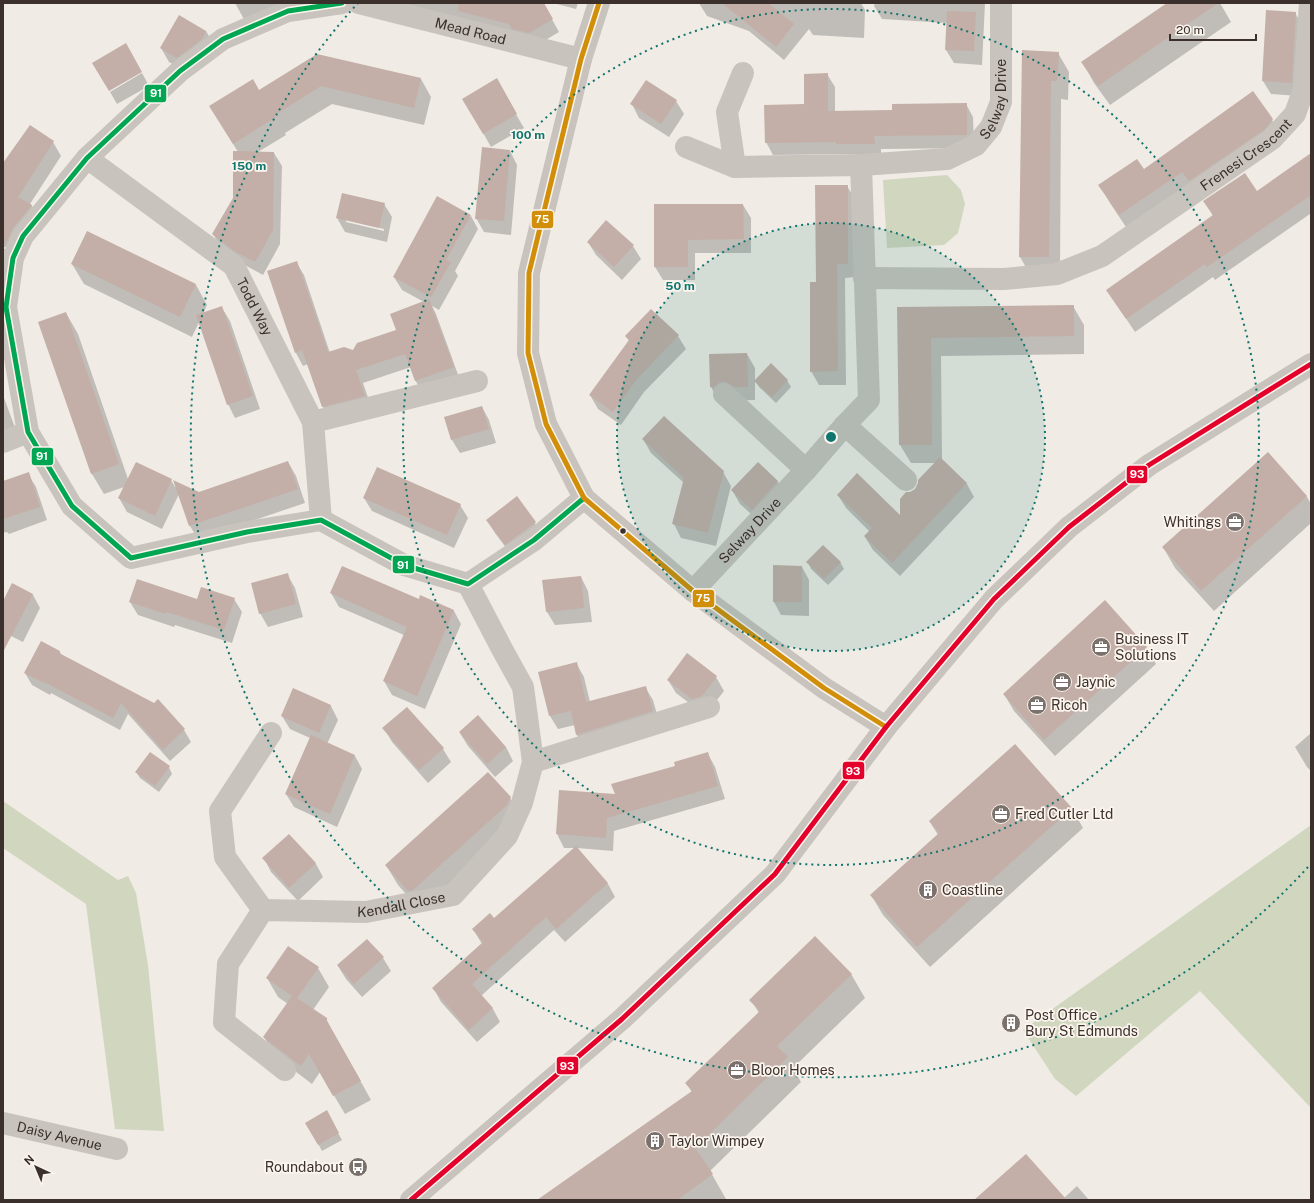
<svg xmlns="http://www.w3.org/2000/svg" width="1314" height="1203" font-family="'Public Sans',sans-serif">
	<rect width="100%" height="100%" fill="#f0ebe5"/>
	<path fill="#d1d6bf" d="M 947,175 L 961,190 L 965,204 L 958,233 L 944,245 L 887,248 L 883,180 Z
		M 3,801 L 118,880 L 128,876 L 136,893 L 148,965 L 164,1131 L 115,1129 L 86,904 L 3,848 Z
		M 1311,825 L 1311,1108 L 1200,991 L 1076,1096 L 1055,1079 L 1023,1030 Z"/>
	<path fill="#0003" fill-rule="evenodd" d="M 235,3 L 346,3 L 250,30 Z
		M 373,3 L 543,3 L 559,32 L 537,45 Z
		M 553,3 L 578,3 L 576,9 Z
		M 699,3 L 861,3 L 865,10 L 864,38 L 813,35 L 809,29 L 784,60 L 749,31 L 707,16 Z
		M 875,3 L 985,3 L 982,65 L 954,63 L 946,50 L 947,23 L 882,19 L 874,6 Z
		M 1169,3 L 1220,3 L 1231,22 L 1110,105 L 1094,83 L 1083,63 Z
		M 1295,13 L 1303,26 L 1299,96 L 1271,94 L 1263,81 Z
		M 206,31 L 214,45 L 185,71 L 169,62 L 161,48 Z
		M 1023,51 L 1058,53 L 1069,72 L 1068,100 L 1061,99 L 1060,276 L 1031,276 L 1020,257 Z
		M 317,55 L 421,79 L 431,97 L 424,125 L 332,104 L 285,133 L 286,135 L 258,152 L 274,153 L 282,166 L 280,244 L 263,275 L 243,264 L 221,248 L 213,234 L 234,199 L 238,152 L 221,124 L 259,91 Z
		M 142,73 L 149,86 L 117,104 L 110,92 Z
		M 827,74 L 835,87 L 835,112 L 893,111 L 966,104 L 973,117 L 974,148 L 881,149 L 881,156 L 843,154 L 773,155 L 766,142 L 805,105 Z
		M 496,80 L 524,128 L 491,147 L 464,99 Z
		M 676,101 L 684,114 L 669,137 L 639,118 L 632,104 Z
		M 1272,120 L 1283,138 L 1130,233 L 1110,203 L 1100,185 L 1144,171 Z
		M 30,126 L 53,142 L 61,156 L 30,204 L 32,206 L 39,219 L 21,242 L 12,260 L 3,255 L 3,248 L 8,251 L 9,249 L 3,246 L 3,165 Z
		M 510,151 L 517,165 L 511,235 L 484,232 L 476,218 Z
		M 1311,154 L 1311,216 L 1310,214 L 1215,280 L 1213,277 L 1135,332 L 1107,290 L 1213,216 L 1205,202 L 1257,192 Z
		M 847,186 L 855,199 L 855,277 L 845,278 L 846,385 L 819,385 L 811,371 L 817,283 Z
		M 384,204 L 392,217 L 387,242 L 345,232 L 337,218 ZM 346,220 L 384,229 L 384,231 L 346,222 Z
		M 655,205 L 743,205 L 751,218 L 751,253 L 695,253 L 695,280 L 663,280 L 655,267 Z
		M 471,216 L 478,229 L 455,271 L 458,276 L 439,310 L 432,306 L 436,314 L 460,380 L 423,393 L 415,380 L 411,367 L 363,383 L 372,409 L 330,420 L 323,407 L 308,364 L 303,366 L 296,353 L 296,262 L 304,275 L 330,353 L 353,351 L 398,331 L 424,302 L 402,290 L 394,277 Z
		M 588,242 L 633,246 L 641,259 L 622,280 L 596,255 Z
		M 72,264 L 196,285 L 207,305 L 203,314 L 222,308 L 230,321 L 260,409 L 235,418 L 228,404 L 199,322 L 192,337 L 84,284 Z
		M 1073,306 L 1084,325 L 1084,354 L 941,356 L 942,460 L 967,484 L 974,497 L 900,576 L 873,550 L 865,537 L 870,532 L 846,508 L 838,495 L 901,517 L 911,493 L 916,489 L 935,463 L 911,463 L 900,445 L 898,308 Z
		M 66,313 L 78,334 L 128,479 L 171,480 L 175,487 L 199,493 L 288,462 L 296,476 L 305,503 L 198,539 L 190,526 L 179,494 L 162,529 L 127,512 L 119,498 L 124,487 L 104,494 L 92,474 L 39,323 Z
		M 626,336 L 678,336 L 686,349 L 644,392 L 621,425 L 598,409 L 590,395 L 629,341 Z
		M 747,354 L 755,368 L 755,400 L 719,401 L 711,387 L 710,355 Z
		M 787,380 L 791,387 L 776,403 L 759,387 L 755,381 Z
		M 3,395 L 17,433 L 3,437 Z
		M 482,407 L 489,420 L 496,443 L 460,453 L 452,440 L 446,417 Z
		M 643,439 L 723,472 L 731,486 L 716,546 L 681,538 L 674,524 L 684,483 L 651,453 Z
		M 1268,454 L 1307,497 L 1311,504 L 1311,523 L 1214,611 L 1175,568 L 1163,547 Z
		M 758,463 L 778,482 L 786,495 L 760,522 L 740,504 L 732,490 Z
		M 28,474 L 36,487 L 47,520 L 9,534 L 7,532 L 3,533 L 3,482 Z
		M 364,498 L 460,505 L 468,518 L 454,548 L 372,511 Z
		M 487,520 L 535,523 L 543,536 L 513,557 L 495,533 Z
		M 808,562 L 840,562 L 844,569 L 828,585 L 811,569 Z
		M 802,567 L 809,580 L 809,616 L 781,615 L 774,602 Z
		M 287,574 L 295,588 L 303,617 L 268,627 L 260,613 Z
		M 581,577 L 588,591 L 592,622 L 555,625 L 547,612 Z
		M 12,584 L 33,595 L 40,608 L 23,642 L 3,632 L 3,603 Z
		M 331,593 L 419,600 L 454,611 L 461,624 L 425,709 L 392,695 L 384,681 L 404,635 L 339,607 Z
		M 234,599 L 242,612 L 232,643 L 175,625 L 174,627 L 138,615 L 130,602 Z
		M 41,642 L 60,652 L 62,656 L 154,704 L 158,701 L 184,730 L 191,742 L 170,761 L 128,714 L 120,730 L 51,693 L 50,695 L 32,685 L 25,673 Z
		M 1146,647 L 1156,664 L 1055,756 L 1014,711 L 1004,694 Z
		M 576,663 L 584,677 L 590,702 L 645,687 L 653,700 L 660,725 L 585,748 L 577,735 L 575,725 L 558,729 L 550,716 L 539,673 Z
		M 716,677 L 724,691 L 709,710 L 701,712 L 676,693 L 668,680 Z
		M 293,690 L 331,706 L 338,720 L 327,744 L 355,756 L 362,769 L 337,827 L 294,807 L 286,794 L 310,738 L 290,729 L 282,716 Z
		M 384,728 L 443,749 L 451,762 L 428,783 L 392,742 Z
		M 460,733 L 506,747 L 513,761 L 495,777 L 468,746 Z
		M 1311,733 L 1311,771 L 1307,767 L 1295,747 Z
		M 708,754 L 715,767 L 725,799 L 614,831 L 613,851 L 577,848 L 608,884 L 615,897 L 565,942 L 554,930 L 481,996 L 493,1009 L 500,1022 L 477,1042 L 441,1002 L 434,989 L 482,944 L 473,929 L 494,919 L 575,848 L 564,848 L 557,834 L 616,795 L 676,766 Z
		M 169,767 L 172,774 L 159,792 L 140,778 L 136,772 Z
		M 510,798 L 522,818 L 421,911 L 398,885 L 386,865 Z
		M 1072,808 L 1083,828 L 930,967 L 883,915 L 871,895 L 938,835 L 930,822 Z
		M 289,835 L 316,864 L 323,877 L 298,901 L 271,872 L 264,858 Z
		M 383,958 L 391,971 L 362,997 L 346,979 L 338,966 Z
		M 318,968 L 329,987 L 313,1010 L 326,1019 L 371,1100 L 345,1114 L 320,1072 L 312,1084 L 275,1056 L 264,1037 L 288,1004 L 278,997 L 267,978 Z
		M 851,974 L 865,998 L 793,1068 L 801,1082 L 710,1171 L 726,1199 L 725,1200 L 539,1200 L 692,1092 L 687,1084 L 759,1013 L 751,1000 Z
		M 326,1112 L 342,1140 L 322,1151 L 307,1123 Z
		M 1077,1186 L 1089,1200 L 975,1200 L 1064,1198 Z"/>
	<path fill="#c3afa7" d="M 459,3 L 544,3 L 553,19 L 529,33 L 512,29 L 509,24 L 458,11 Z
		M 722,3 L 768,3 L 794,24 L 776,47 Z
		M 1167,3 L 1218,3 L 1098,86 L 1081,62 Z
		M 1266,10 L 1296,12 L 1292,83 L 1262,81 Z
		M 947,11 L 976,12 L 974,51 L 945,50 Z
		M 179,15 L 206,31 L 202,39 L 177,58 L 160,48 Z
		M 126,43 L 142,72 L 109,91 L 92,63 Z
		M 1022,50 L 1059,52 L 1057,81 L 1051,81 L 1049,257 L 1019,257 Z
		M 317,54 L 421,78 L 414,108 L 321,86 L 275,115 L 276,117 L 233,144 L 209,106 L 253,79 L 259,90 Z
		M 828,73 L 828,111 L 892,110 L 892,104 L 967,103 L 967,135 L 874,136 L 875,144 L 836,144 L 836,142 L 765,143 L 764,105 L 804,104 L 804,74 Z
		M 497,78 L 517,114 L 483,134 L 462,99 Z
		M 646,80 L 677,100 L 661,124 L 630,104 Z
		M 1253,91 L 1273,119 L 1264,130 L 1189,181 L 1182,172 L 1119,215 L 1098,185 L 1137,159 L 1144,169 Z
		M 30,125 L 54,141 L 18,197 L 32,205 L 13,228 L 3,250 L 3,163 Z
		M 482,147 L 510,150 L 504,221 L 475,219 Z
		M 233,151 L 274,152 L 273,230 L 255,262 L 234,251 L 212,234 L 233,198 Z
		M 1311,153 L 1311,195 L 1207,267 L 1205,264 L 1126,319 L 1106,290 L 1213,215 L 1203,201 L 1245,173 L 1257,191 Z
		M 815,185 L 848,185 L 848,264 L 837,264 L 838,371 L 810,372 L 810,282 L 816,282 Z
		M 342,193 L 385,203 L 379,228 L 336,218 Z
		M 437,196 L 471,215 L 446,260 L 451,262 L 431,297 L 393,277 Z
		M 654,204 L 743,204 L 744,239 L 688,240 L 688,267 L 654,267 Z
		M 606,220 L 634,245 L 614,267 L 587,242 Z
		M 87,231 L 196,284 L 180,317 L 71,264 Z
		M 297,261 L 328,352 L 344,347 L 353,350 L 357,343 L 396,330 L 390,314 L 429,299 L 454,367 L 415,381 L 405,354 L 356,370 L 365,396 L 322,407 L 302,350 L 295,353 L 267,271 Z
		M 1074,305 L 1074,336 L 931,338 L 932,445 L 899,445 L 897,307 Z
		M 222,306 L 253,396 L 227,405 L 196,315 Z
		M 651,309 L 679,335 L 637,379 L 613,412 L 589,395 L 629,340 L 625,336 Z
		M 66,312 L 119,464 L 91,474 L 38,322 Z
		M 747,353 L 748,387 L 735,387 L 726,382 L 720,382 L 714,387 L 710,387 L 709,354 Z
		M 771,363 L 788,380 L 772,397 L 754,381 Z
		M 482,406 L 489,429 L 451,440 L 444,417 Z
		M 664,416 L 724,471 L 708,533 L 672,524 L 684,478 L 642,439 Z
		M 1268,452 L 1307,496 L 1201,591 L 1162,547 Z
		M 940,457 L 967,483 L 892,563 L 864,536 L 872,528 L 837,495 L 857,473 L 900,515 L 900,499 L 906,492 L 910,492 L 915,489 L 918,483 L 918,480 Z
		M 288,461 L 298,489 L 189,526 L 173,480 L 199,492 Z
		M 136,462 L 172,479 L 155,516 L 118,498 Z
		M 758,462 L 778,481 L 752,510 L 731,490 Z
		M 377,467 L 461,504 L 447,535 L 363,498 Z
		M 29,472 L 40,507 L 3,519 L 3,481 Z
		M 517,496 L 536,522 L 505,545 L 486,520 Z
		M 823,545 L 841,562 L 824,579 L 806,562 Z
		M 773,565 L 802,566 L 802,602 L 773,602 Z
		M 342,566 L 419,599 L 420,595 L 454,610 L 417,696 L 383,681 L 407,627 L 330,593 Z
		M 288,573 L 296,604 L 259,614 L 251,583 Z
		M 581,576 L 584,608 L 546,612 L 542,580 Z
		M 137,579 L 197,599 L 201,587 L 235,598 L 224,630 L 167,612 L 166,614 L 129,602 Z
		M 12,583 L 33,594 L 3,652 L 3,601 Z
		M 1105,600 L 1147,647 L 1044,740 L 1003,694 Z
		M 41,641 L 60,651 L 59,653 L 154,703 L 158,699 L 185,729 L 163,750 L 121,703 L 113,718 L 44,682 L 44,683 L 24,673 Z
		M 687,653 L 717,676 L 702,696 L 692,699 L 667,680 Z
		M 577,662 L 586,702 L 646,686 L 653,711 L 576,735 L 571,711 L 549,716 L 538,672 Z
		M 293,688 L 331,705 L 319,733 L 281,716 Z
		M 407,707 L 444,748 L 419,770 L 382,728 Z
		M 478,715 L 506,747 L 487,764 L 459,732 Z
		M 311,735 L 355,755 L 330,814 L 285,794 Z
		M 1015,744 L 1072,808 L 917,947 L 870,895 L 939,833 L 929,821 Z
		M 150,752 L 170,766 L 155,786 L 135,772 Z
		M 708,752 L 718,786 L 607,818 L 606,838 L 556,834 L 559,790 L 615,794 L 611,784 L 675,766 L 674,762 Z
		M 488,772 L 511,797 L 507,805 L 413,890 L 408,891 L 385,865 Z
		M 289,834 L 316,863 L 289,888 L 262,858 Z
		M 576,846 L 608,883 L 556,929 L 546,917 L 472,984 L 493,1008 L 469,1030 L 432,988 L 483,942 L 472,929 L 490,913 L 494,918 Z
		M 815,936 L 852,974 L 777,1046 L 788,1057 L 695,1148 L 713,1174 L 677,1200 L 537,1200 L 692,1091 L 685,1083 L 760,1011 L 749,1000 Z
		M 367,939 L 384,957 L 354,984 L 337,965 Z
		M 288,946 L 319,967 L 297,998 L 327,1018 L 327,1021 L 361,1081 L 333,1096 L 309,1054 L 301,1066 L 263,1037 L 292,996 L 266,978 Z
		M 327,1110 L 339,1133 L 318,1145 L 305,1123 Z
		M 1026,1154 L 1067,1200 L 974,1200 Z"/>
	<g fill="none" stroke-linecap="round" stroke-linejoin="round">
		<g stroke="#c9c3be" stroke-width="22">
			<path d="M 342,3 L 288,11 L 223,39 L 180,71 L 87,158 L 23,236 L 13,258 L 6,307 L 28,432 L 72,506 L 131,558 L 247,532 L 321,520 L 404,565 L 468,584 L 534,540 L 584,498"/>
			<path id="s1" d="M 359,3 L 581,59"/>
			<path d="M 599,3 L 581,59 L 529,273 L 528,353 L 546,424 L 584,498 L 693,591 L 824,688 L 886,727"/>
			<path id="s2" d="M 686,147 L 735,167 L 861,165 L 947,159 L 976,145 L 991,127 L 1001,102 L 1001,3"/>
			<path id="s3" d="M 87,158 L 234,266 L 313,422 L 321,520"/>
			<path d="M 735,167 L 727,112 L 743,73"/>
			<path id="s4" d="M 864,278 L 1004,279 L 1057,274 L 1102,256 L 1272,139 L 1295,114 L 1304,89 L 1310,3"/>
			<path d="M 724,394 L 806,470"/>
			<path d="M 313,422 L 477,381"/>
			<path d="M 845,425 L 906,480"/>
			<path d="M 3,442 L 28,432"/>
			<path id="s5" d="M 693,591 L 806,470 L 845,425 L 869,400 L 861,165"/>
			<path d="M 533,762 L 709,707"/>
			<path d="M 263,910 L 225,857 L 220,811 L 271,733"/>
			<path id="s6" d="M 285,1070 L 224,1022 L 228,964 L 263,910 L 366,912 L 453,895 L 507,836 L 522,803 L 533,762 L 523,687 L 502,649 L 468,584"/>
			<path id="s7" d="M 3,1123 L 117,1149"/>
		</g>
		<path stroke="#c9c3be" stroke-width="22" d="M 411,1200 L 622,1019 L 775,874 L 886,727 L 994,599 L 1069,527 L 1149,465 L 1311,364"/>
		<defs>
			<path id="bus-1" d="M 342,3 L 288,11 L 223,39 L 180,71 L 87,158 L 23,236 L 13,258 L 6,307 L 28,432 L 72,506 L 131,558 L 247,532 L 321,520 L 404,565 L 468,584 L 534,540 L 584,498"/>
			<path id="bus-2" d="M 599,3 L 581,59 L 529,273 L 528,353 L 546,424 L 584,498 L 693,591 L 824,688 L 886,727"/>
			<path id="bus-3" d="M 411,1200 L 622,1019 L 775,874 L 886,727 L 994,599 L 1069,527 L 1149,465 L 1311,364"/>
		</defs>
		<use href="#bus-1" stroke="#fbf5ee" stroke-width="8"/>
		<use href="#bus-2" stroke="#fbf5ee" stroke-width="8"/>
		<use href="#bus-3" stroke="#fbf5ee" stroke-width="8"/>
		<use href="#bus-1" stroke="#00a651" stroke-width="5"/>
		<use href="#bus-2" stroke="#d18e09" stroke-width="5"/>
		<use href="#bus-3" stroke="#e4002b" stroke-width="5"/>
	</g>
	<circle cx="831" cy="437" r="214" fill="#0f766e" fill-opacity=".12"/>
	<g fill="none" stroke="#0f766e" stroke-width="2" stroke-dasharray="2 4">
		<circle cx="831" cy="437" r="214"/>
		<circle cx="831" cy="437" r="428"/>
		<path d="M1308 867A642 642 0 1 1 358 3"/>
	</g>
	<defs>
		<symbol id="office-disc" viewBox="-11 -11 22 22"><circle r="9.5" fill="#7a716c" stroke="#fbf5ee"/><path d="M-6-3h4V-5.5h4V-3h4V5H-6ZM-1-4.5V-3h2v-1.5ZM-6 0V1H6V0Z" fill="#fff"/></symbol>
		<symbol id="building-disc" viewBox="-11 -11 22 22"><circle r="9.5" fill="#7a716c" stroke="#fbf5ee"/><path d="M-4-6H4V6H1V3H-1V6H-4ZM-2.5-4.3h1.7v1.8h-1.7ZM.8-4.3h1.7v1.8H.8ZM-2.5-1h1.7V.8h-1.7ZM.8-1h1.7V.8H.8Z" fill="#fff"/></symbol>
		<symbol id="bus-disc" viewBox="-11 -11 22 22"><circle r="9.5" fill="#7a716c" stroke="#fbf5ee"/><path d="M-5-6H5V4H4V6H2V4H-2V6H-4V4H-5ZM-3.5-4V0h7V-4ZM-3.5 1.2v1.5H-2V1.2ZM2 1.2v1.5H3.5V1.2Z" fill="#fff"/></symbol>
	</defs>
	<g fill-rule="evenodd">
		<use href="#office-disc" x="1224" y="511" width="22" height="22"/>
		<use href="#office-disc" x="1090" y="636" width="22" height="22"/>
		<use href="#office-disc" x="1051" y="671" width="22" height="22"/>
		<use href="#office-disc" x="1026" y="694" width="22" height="22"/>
		<use href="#office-disc" x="990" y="803" width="22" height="22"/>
		<use href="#building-disc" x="917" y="879" width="22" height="22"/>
		<use href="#building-disc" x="1000" y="1012" width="22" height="22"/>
		<use href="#office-disc" x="726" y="1059" width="22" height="22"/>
		<use href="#building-disc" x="644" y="1130" width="22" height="22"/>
		<use href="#bus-disc" x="347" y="1156" width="22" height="22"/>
	</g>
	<circle fill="#3b302b" stroke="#fbf5ee" stroke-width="1.5" cx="623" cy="531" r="3.5"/>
	<g text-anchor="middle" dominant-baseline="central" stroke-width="3.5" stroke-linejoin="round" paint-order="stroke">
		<g font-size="14" fill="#3b302b" stroke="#fbf5ee">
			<text stroke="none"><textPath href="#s1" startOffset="115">Mead Road</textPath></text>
			<text stroke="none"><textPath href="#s2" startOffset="349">Selway Drive</textPath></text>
			<text stroke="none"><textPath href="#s4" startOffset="418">Frenesi Crescent</textPath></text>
			<text stroke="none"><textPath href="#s3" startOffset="228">Todd Way</textPath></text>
			<text stroke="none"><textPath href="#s5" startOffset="83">Selway Drive</textPath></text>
			<text stroke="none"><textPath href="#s6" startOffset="339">Kendall Close</textPath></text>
			<text stroke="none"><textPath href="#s7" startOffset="58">Daisy Avenue</textPath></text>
		</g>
		<g font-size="14" fill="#3b302b" stroke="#fbf5ee" text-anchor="start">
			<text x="1221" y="522" text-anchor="end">Whitings</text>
			<text x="1115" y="639">Business IT<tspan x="1115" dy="16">Solutions</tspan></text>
			<text x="1076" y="682">Jaynic</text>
			<text x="1051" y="705">Ricoh</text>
			<text x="1015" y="814">Fred Cutler Ltd</text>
			<text x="942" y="890">Coastline</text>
			<text x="1025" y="1015">Post Office<tspan x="1025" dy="16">Bury St Edmunds</tspan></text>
			<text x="751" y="1070">Bloor Homes</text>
			<text x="669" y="1141">Taylor Wimpey</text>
			<text x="344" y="1167" text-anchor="end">Roundabout</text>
		</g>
	</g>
	<circle cx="831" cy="437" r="6" fill="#0f766e" stroke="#fbf5ee" stroke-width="2"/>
	<g font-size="12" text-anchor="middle" font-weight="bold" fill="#0f766e" stroke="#fbf5ee" stroke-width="3.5" stroke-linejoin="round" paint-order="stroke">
		<text x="528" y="139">100 m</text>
		<text x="249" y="170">150 m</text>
		<text x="680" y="290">50 m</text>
	</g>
	<g stroke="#fbf5ee" stroke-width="1.5">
		<rect x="144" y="84" width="23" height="19" rx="4" fill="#00a651"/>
		<rect x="531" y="210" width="23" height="19" rx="4" fill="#d18e09"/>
		<rect x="31" y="447" width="23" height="19" rx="4" fill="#00a651"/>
		<rect x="1126" y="465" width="22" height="19" rx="4" fill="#e4002b"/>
		<rect x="392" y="555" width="23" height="19" rx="4" fill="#00a651"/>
		<rect x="692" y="589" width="23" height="19" rx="4" fill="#d18e09"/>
		<rect x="842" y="761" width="23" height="19" rx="4" fill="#e4002b"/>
		<rect x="556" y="1056" width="23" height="19" rx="4" fill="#e4002b"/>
	</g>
	<g font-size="11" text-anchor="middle" font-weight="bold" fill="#fff">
		<text x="156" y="97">91</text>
		<text x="542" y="223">75</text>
		<text x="42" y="460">91</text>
		<text x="1137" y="478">93</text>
		<text x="403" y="569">91</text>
		<text x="703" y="602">75</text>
		<text x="853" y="775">93</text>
		<text x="567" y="1070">93</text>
	</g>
	<rect width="1314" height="1203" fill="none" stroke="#3b302b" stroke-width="8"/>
	<g transform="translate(36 1167) rotate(316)" stroke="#fbf5ee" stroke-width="3" paint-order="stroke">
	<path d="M0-3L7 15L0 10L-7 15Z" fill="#3b302b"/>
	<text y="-6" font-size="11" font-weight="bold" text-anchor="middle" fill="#3b302b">N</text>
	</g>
	<path d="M1170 34v6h86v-6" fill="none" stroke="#3b302b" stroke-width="2"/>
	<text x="1176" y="34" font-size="12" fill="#3b302b" stroke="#fbf5ee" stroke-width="3" paint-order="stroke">20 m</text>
</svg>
